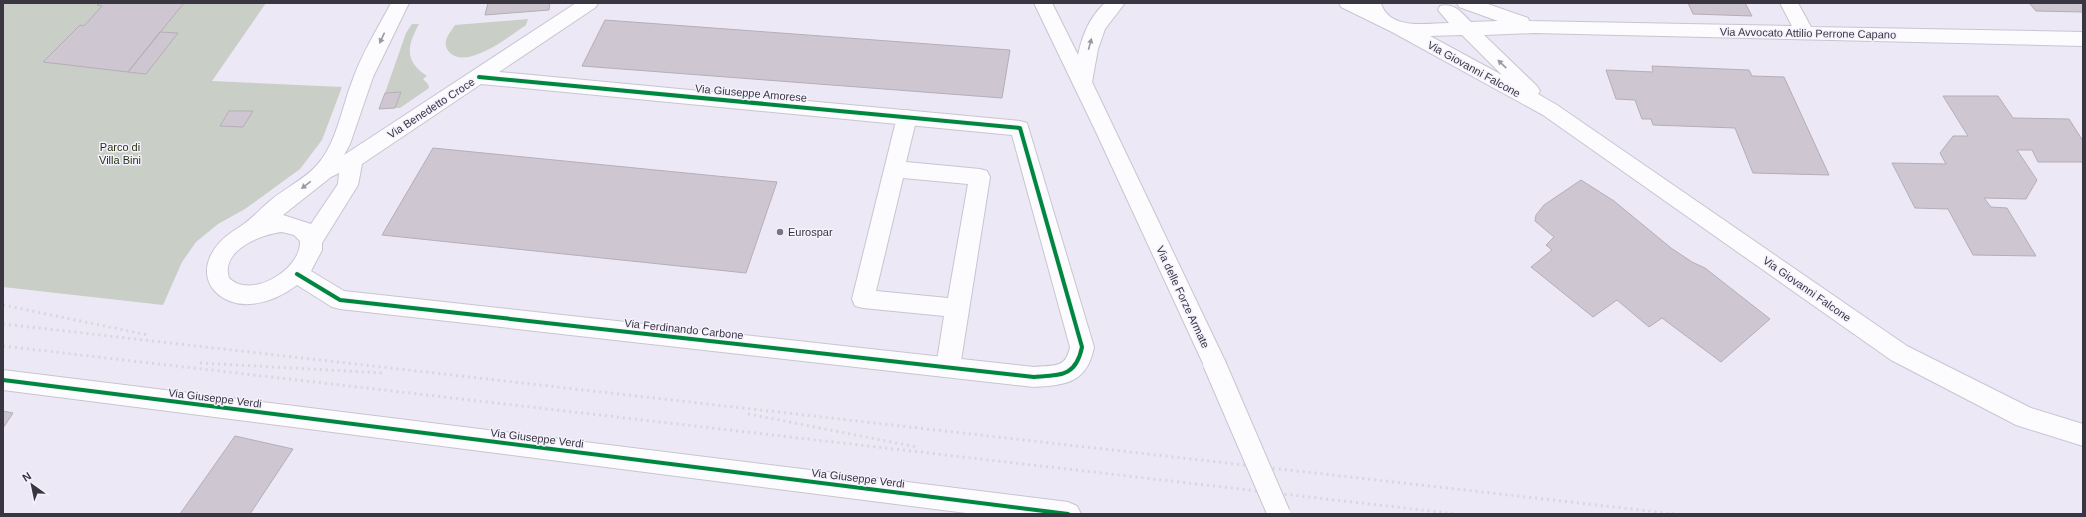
<svg xmlns="http://www.w3.org/2000/svg" width="2086" height="517" font-family="Arial,sans-serif">
	<rect width="100%" height="100%" fill="#ece8f6"/>
	<path fill="#c9cec7" d="M 3,3 L 266,3 L 212,81 L 342,87 L 322,140 L 300,169 L 245,209 L 218,224 L 196,242 L 182,262 L 163,305 L 3,287 Z
		M 528,19 L 526,25 C 511,35 467,71 449,52 C 441,42 449,34 455,25 Z
		M 412,24 L 419,24 C 407,46 404,61 427,76 L 423,79 L 428,84 L 429,88 L 400,108 L 395,108 L 401,92 L 385,93 L 406,33 Z"/>
	<path fill="#cec6d0" stroke="#b5aeb7" d="M 100,3 L 184,3 L 128,72 L 43,62 L 80,25 L 84,26 L 102,6 L 97,5 Z
		M 488,3 L 550,3 L 549,10 L 485,15 Z
		M 1688,3 L 1745,3 L 1752,16 L 1693,14 Z
		M 2008,3 L 2083,3 L 2083,12 L 2036,11 L 2029,3 Z
		M 605,20 L 1010,50 L 1002,98 L 582,66 Z
		M 160,32 L 178,33 L 146,74 L 128,72 Z
		M 1652,66 L 1749,70 L 1752,76 L 1784,77 L 1829,175 L 1753,173 L 1735,128 L 1653,125 L 1651,119 L 1642,119 L 1635,100 L 1616,99 L 1606,70 L 1653,72 Z
		M 401,92 L 395,108 L 379,109 L 385,93 Z
		M 1943,96 L 1998,96 L 2013,118 L 2069,119 L 2083,141 L 2083,162 L 2038,162 L 2032,150 L 2017,150 L 2037,180 L 2026,199 L 1984,198 L 1991,207 L 2007,208 L 2036,256 L 1973,255 L 1948,209 L 1915,208 L 1892,163 L 1946,164 L 1940,153 L 1953,136 L 1968,136 Z
		M 229,111 L 253,111 L 243,127 L 220,126 Z
		M 433,148 L 777,182 L 746,273 L 382,235 Z
		M 1581,180 L 1614,201 L 1671,248 L 1692,262 L 1705,268 L 1770,319 L 1721,362 L 1662,318 L 1649,327 L 1617,300 L 1593,317 L 1531,267 L 1552,250 L 1546,245 L 1554,237 L 1535,221 L 1536,215 L 1544,205 Z
		M 3,411 L 13,413 L 3,428 Z
		M 235,436 L 293,449 L 250,514 L 180,514 Z"/>
	<g fill="none" stroke-linecap="round" stroke-linejoin="round">
		<defs>
			<path id="lane" d="M 907,110 L 914,112 L 917,117 L 906,162 L 980,169 L 987,171 L 990,177 L 960,367 L 956,374 L 948,377 L 940,374 L 936,367 L 944,316 L 863,308 L 855,306 L 852,299 L 897,117 L 900,112 ZM 903,178 L 968,184 L 948,298 L 876,291 Z"/>
			<path id="street" d="M 391,3 L 409,3 L 373,77 L 350,144 L 344,155 L 576,3 L 598,3 L 596,7 L 499,72 L 1020,121 L 1027,123 L 1094,347 C 1087,383 1066,385 1034,387 L 340,309 L 332,307 L 297,285 C 284,295 267,303 250,304 C 223,306 198,285 210,257 C 217,242 228,234 241,226 C 252,219 261,208 271,200 C 284,189 306,178 317,165 C 337,143 342,106 353,79 C 362,53 378,28 391,3 ZM 481,84 L 1012,135 L 1070,347 C 1066,369 1053,365 1034,367 L 344,291 L 311,271 L 322,250 L 322,243 L 358,185 L 362,164 ZM 339,173 L 338,184 L 311,224 L 283,215 L 331,177 ZM 282,232 L 294,235 L 300,241 C 302,269 251,300 229,278 C 220,250 262,234 282,232 Z
				M 1339,3 L 1381,3 C 1389,31 1428,23 1449,23 L 1438,10 L 1440,6 C 1454,2 1462,13 1471,22 L 1498,21 L 1459,7 L 1457,3 L 1485,3 L 1528,18 L 1529,21 L 1792,26 L 1780,3 L 1798,3 L 1811,27 L 2083,32 L 2083,46 L 1534,33 L 1484,35 L 1537,86 L 1540,91 L 1538,94 L 1557,105 L 1907,346 L 2031,408 L 2083,424 L 2083,446 L 2016,425 L 1891,360 L 1543,115 L 1392,32 L 1341,7 ZM 1462,35 L 1502,75 L 1430,36 Z
				M 3,370 L 1068,502 L 1077,506 L 1081,514 L 974,514 L 3,390 Z"/>
			<path id="secondary" d="M 1034,3 L 1052,3 L 1078,55 C 1082,36 1090,16 1105,3 L 1125,3 L 1105,29 L 1098,49 L 1092,82 L 1226,363 L 1222,370 L 1214,373 L 1206,370 L 1096,132 Z"/>
		</defs>
		<use href="#lane" stroke="#c8c5d1" stroke-width="2"/>
		<use href="#street" stroke="#c8c5d1" stroke-width="2"/>
		<use href="#secondary" stroke="#c8c5d1" stroke-width="2"/>
		<use href="#lane" fill="#fcfcfe" fill-rule="evenodd"/>
		<use href="#street" fill="#fcfcfe" fill-rule="evenodd"/>
		<use href="#secondary" fill="#fcfcfe" fill-rule="evenodd"/>
		<path stroke="#d8d8dc" stroke-width="3" stroke-dasharray="2 4" stroke-linecap="butt" d="M 3,305 L 148,335
			M 3,324 L 1676,514
			M 3,346 L 1456,514
			M 200,363 L 384,373
			M 748,414 L 917,447"/>
		<defs>
			<path id="secondary-bridge" d="M 1214,363 L 1279,514"/>
		</defs>
		<use href="#secondary-bridge" stroke="#c8c5d1" stroke-width="24" stroke-linecap="butt"/>
		<use href="#secondary-bridge" stroke="#fcfcfe" stroke-width="22"/>
		<defs>
			<path id="cycleway" d="M 297,274 L 340,300 L 1034,377 C 1060,375 1076,377 1082,347 L 1020,128 L 479,77
				M 3,380 L 1068,514"/>
		</defs>
		<use href="#cycleway" stroke="#f5f2fe" stroke-width="6"/>
		<use href="#cycleway" stroke="#00873e" stroke-width="4"/>
	</g>
	<defs><path id="oneway-solid" d="M-6-.8H1V-3.2L6.5 0L1 3.2V.8H-6Z"/></defs>
	<g fill="#9a98a0">
		<use href="#oneway-solid" transform="translate(382 38) rotate(115)"/>
		<use href="#oneway-solid" transform="translate(1090 44) rotate(-75)"/>
		<use href="#oneway-solid" transform="translate(1502 64) rotate(-136)"/>
		<use href="#oneway-solid" transform="translate(306 185) rotate(143)"/>
	</g>
	<circle fill="#787480" stroke="#f5f2fe" stroke-width="1.5" cx="780" cy="232" r="4"/>
	<g text-anchor="middle" dominant-baseline="central" stroke-width="3" stroke-linejoin="round" paint-order="stroke">
		<g font-size="11" fill="#393541" stroke="#f5f2fe">
			<text transform="translate(1808 33) rotate(1)">Via Avvocato Attilio Perrone Capano</text>
			<text transform="translate(1474 69) rotate(29)">Via Giovanni Falcone</text>
			<text transform="translate(751 93) rotate(5)">Via Giuseppe Amorese</text>
			<text transform="translate(431 108) rotate(-33)">Via Benedetto Croce</text>
			<text transform="translate(1807 289) rotate(35)">Via Giovanni Falcone</text>
			<text transform="translate(1183 297) rotate(65)">Via delle Forze Armate</text>
			<text transform="translate(684 329) rotate(6)">Via Ferdinando Carbone</text>
			<text transform="translate(215 398) rotate(7)">Via Giuseppe Verdi</text>
			<text transform="translate(537 438) rotate(7)">Via Giuseppe Verdi</text>
			<text transform="translate(858 478) rotate(7)">Via Giuseppe Verdi</text>
		</g>
		<g font-size="11" fill="#1f2f07" stroke="#f5f2fe">
			<text x="120" y="147">Parco di<tspan x="120" dy="13">Villa Bini</tspan></text>
		</g>
		<g font-size="11" fill="#393541" stroke="#f5f2fe" text-anchor="start">
			<text x="788" y="232">Eurospar</text>
		</g>
	</g>
	<rect width="2086" height="517" fill="none" stroke="#393541" stroke-width="8"/>
	<g transform="translate(32 485) rotate(327)" stroke="#f5f2fe" stroke-width="3" paint-order="stroke">
	<path d="M0-3L7 15L0 10L-7 15Z" fill="#393541"/>
	<text y="-6" font-size="11" font-weight="bold" text-anchor="middle" fill="#393541">N</text>
	</g>
</svg>
